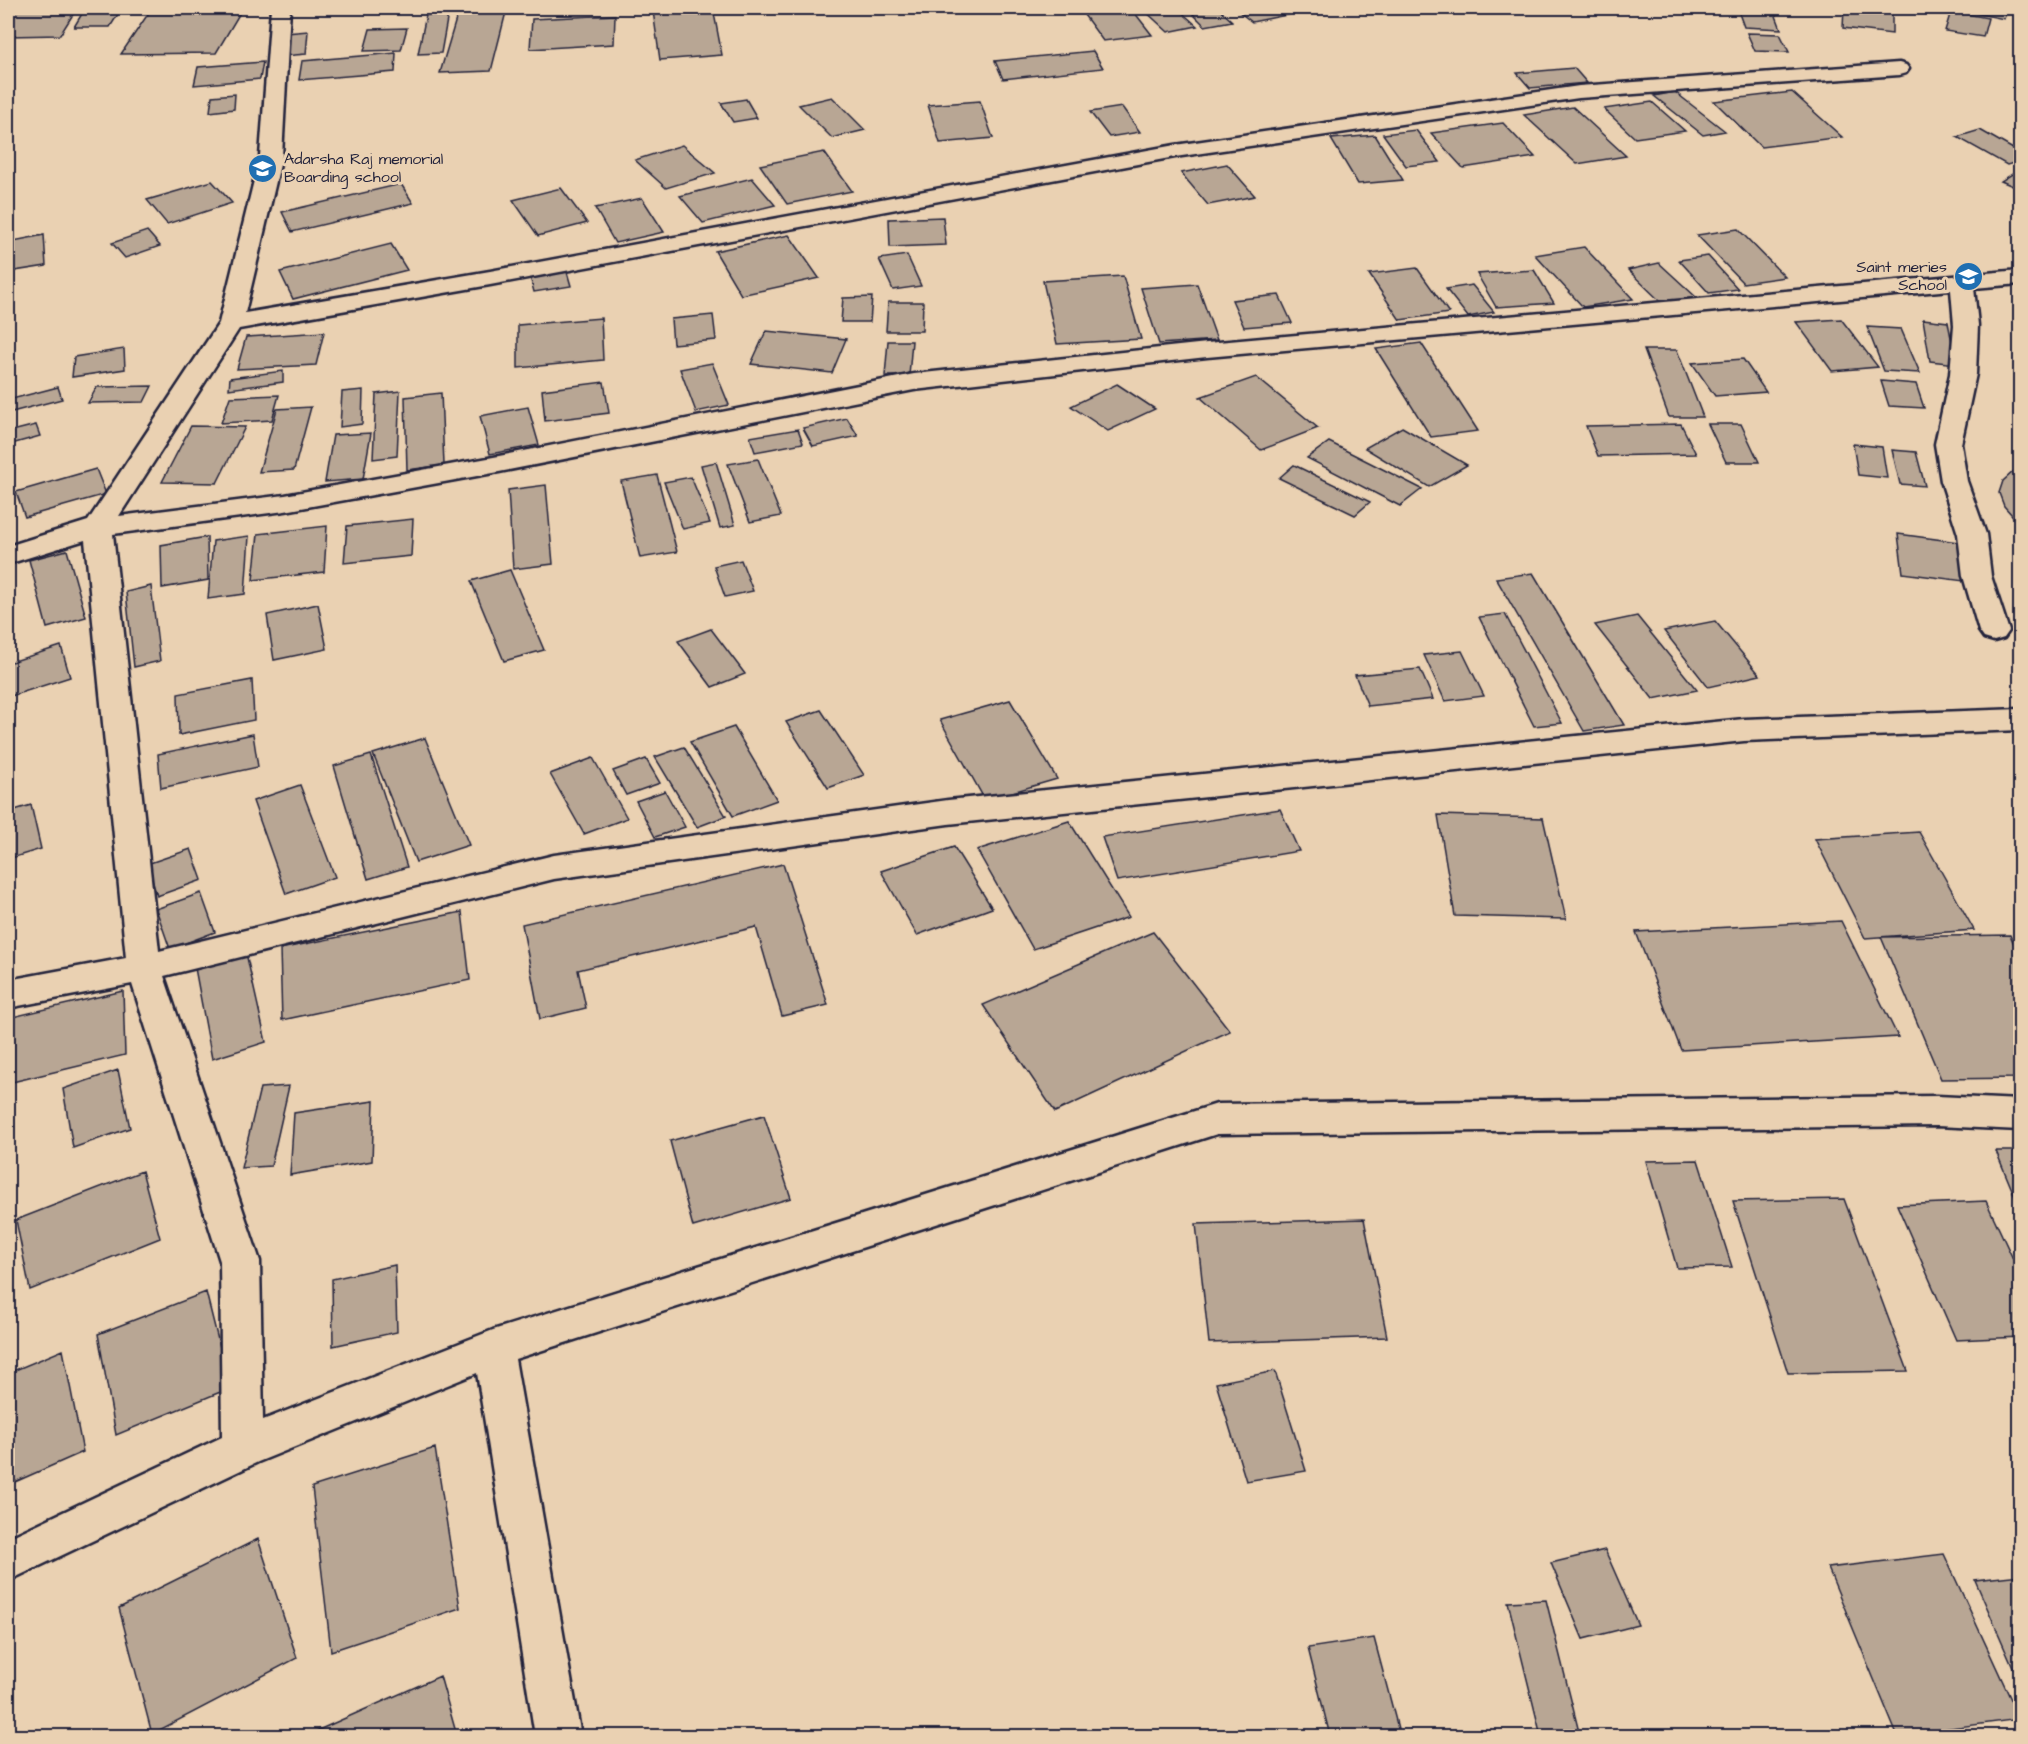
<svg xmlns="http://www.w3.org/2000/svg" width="2028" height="1744" font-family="'Architects Daughter',sans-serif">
	<rect width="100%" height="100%" fill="#ead1b2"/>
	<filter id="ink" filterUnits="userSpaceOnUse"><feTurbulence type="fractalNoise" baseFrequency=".0167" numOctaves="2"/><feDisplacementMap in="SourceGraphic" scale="12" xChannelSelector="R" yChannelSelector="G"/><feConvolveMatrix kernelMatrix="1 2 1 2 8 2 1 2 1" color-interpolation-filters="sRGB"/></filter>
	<g filter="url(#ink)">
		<path fill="#b8a694" stroke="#22223b" stroke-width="1.5" d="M 77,8 L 60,35 L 8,36 L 8,9 Z
			M 507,8 L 491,71 L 440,73 L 459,9 Z
			M 694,8 L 713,8 L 722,55 L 660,60 L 653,11 Z
			M 1079,8 L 1131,8 L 1152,35 L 1103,41 Z
			M 1142,8 L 1177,8 L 1197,26 L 1168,32 Z
			M 1187,8 L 1218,8 L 1232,21 L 1205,26 Z
			M 1234,8 L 1289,8 L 1296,13 L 1252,22 Z
			M 1737,8 L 1773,8 L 1781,29 L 1744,27 Z
			M 1844,8 L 1892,8 L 1892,34 L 1843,28 Z
			M 1950,8 L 2008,8 L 2004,19 Z
			M 120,11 L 110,27 L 74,27 L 83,12 Z
			M 150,11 L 241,11 L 216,53 L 121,54 Z
			M 1951,11 L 1988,18 L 1983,37 L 1945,31 Z
			M 448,14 L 441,53 L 418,54 L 426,15 Z
			M 615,15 L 614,44 L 530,49 L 532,19 Z
			M 407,28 L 401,50 L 364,51 L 370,29 Z
			M 308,31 L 306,54 L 284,56 L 286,33 Z
			M 1747,33 L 1780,34 L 1789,52 L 1755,51 Z
			M 1093,51 L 1103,68 L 1003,79 L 995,61 Z
			M 396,53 L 395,72 L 299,80 L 302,61 Z
			M 263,62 L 260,79 L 194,85 L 198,67 Z
			M 1574,68 L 1587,83 L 1530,88 L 1517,73 Z
			M 1675,92 L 1725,131 L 1703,135 L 1654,96 Z
			M 1792,92 L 1842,137 L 1761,147 L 1714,101 Z
			M 235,94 L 234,109 L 210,112 L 212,96 Z
			M 832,97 L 865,130 L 832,138 L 799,105 Z
			M 746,99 L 757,118 L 733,122 L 721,103 Z
			M 980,101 L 993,138 L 940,143 L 928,105 Z
			M 1652,102 L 1685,131 L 1635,138 L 1604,109 Z
			M 1122,107 L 1140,132 L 1109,137 L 1090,112 Z
			M 1573,107 L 1626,156 L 1577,164 L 1524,115 Z
			M 1503,123 L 1535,157 L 1463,168 L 1431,133 Z
			M 1416,130 L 1440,162 L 1406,166 L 1383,134 Z
			M 1980,130 L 2020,153 L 2020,161 L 2007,165 L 1957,137 Z
			M 1375,135 L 1403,180 L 1358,184 L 1331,139 Z
			M 682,145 L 715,173 L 666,188 L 635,160 Z
			M 824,152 L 852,191 L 787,204 L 760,165 Z
			M 1227,164 L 1255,196 L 1208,205 L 1181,173 Z
			M 2020,169 L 2020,189 L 2001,181 Z
			M 752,178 L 775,205 L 703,223 L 680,196 Z
			M 212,181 L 232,203 L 167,224 L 147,200 Z
			M 401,184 L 413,203 L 292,232 L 282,212 Z
			M 561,188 L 587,223 L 538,236 L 513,200 Z
			M 642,198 L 664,232 L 615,243 L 595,208 Z
			M 943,217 L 946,245 L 890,247 L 889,219 Z
			M 1738,229 L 1785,277 L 1743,283 L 1697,235 Z
			M 147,231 L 160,246 L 125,258 L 112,243 Z
			M 44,235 L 46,266 L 8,272 L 8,242 Z
			M 789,235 L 819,278 L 741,295 L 715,251 Z
			M 391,244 L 407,270 L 293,299 L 280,272 Z
			M 1584,247 L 1633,299 L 1583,307 L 1535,255 Z
			M 907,255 L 921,286 L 893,290 L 879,259 Z
			M 1708,256 L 1738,289 L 1709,293 L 1679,260 Z
			M 1659,263 L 1696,297 L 1662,303 L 1628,270 Z
			M 1417,268 L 1449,313 L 1400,320 L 1369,274 Z
			M 1534,270 L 1554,303 L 1496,307 L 1477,274 Z
			M 567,272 L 571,286 L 534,292 L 530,277 Z
			M 1123,276 L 1141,339 L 1057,344 L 1043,281 Z
			M 1197,284 L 1217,340 L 1159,344 L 1141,288 Z
			M 1472,285 L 1494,312 L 1468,317 L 1446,289 Z
			M 1279,295 L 1292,323 L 1244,327 L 1232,300 Z
			M 872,297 L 870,322 L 841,322 L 843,298 Z
			M 888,302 L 923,302 L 922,331 L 886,331 Z
			M 713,315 L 716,340 L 673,344 L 671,319 Z
			M 601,318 L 603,360 L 518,368 L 518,325 Z
			M 1841,319 L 1878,367 L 1832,371 L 1796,322 Z
			M 1923,319 L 1948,322 L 1956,364 L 1930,361 Z
			M 1867,327 L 1901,329 L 1920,373 L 1884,371 Z
			M 766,331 L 846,339 L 832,373 L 751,364 Z
			M 324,332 L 316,365 L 237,369 L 246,337 Z
			M 888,341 L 912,341 L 909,376 L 885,376 Z
			M 1421,343 L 1478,431 L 1431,437 L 1376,349 Z
			M 124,349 L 125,369 L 72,377 L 74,357 Z
			M 1644,350 L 1677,350 L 1703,417 L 1669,417 Z
			M 1743,359 L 1766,392 L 1715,396 L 1692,363 Z
			M 712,363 L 729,405 L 696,412 L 680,369 Z
			M 283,371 L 283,382 L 229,389 L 230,378 Z
			M 1256,377 L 1318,428 L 1261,450 L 1200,397 Z
			M 1881,381 L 1916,384 L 1924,408 L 1889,406 Z
			M 604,382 L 609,413 L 545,421 L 542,390 Z
			M 1117,384 L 1155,409 L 1108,431 L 1071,406 Z
			M 152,386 L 144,402 L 88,403 L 97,387 Z
			M 58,387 L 62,399 L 8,413 L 8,400 Z
			M 363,390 L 362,424 L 340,427 L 342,392 Z
			M 400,391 L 397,456 L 373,459 L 376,394 Z
			M 441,393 L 444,465 L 407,470 L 405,397 Z
			M 279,395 L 272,420 L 221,423 L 230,397 Z
			M 311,407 L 294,470 L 259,472 L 277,409 Z
			M 528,407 L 539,445 L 490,454 L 480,416 Z
			M 847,418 L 858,436 L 813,446 L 803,428 Z
			M 1681,424 L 1696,454 L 1598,456 L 1586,426 Z
			M 1708,424 L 1741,424 L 1759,462 L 1726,462 Z
			M 36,425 L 40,436 L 8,445 L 8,432 Z
			M 191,426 L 245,427 L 217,483 L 162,482 Z
			M 1402,427 L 1467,465 L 1429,487 L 1365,448 Z
			M 798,429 L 803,443 L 755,452 L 750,437 Z
			M 371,433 L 363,479 L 325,482 L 333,435 Z
			M 1329,442 L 1422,489 L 1400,506 L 1307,458 Z
			M 1853,444 L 1882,447 L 1887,478 L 1858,475 Z
			M 1892,450 L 1916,452 L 1925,486 L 1900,484 Z
			M 758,459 L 781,516 L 750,522 L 728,464 Z
			M 716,462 L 735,525 L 720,528 L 701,465 Z
			M 1294,465 L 1370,502 L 1355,515 L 1279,478 Z
			M 96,469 L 106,494 L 25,517 L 16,492 Z
			M 2020,469 L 2020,524 L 2004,506 L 1999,493 L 2003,481 L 2013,472 Z
			M 657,475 L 677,552 L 640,558 L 621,481 Z
			M 691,477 L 710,523 L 683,529 L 664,482 Z
			M 546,485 L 553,564 L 513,569 L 508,490 Z
			M 413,519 L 411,556 L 344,563 L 347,526 Z
			M 327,526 L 324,572 L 253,580 L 258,534 Z
			M 1898,534 L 1958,542 L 1964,581 L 1903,573 Z
			M 249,536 L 245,594 L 208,599 L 213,541 Z
			M 207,537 L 208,580 L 162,588 L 161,545 Z
			M 67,550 L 86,617 L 47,628 L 29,560 Z
			M 741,560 L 753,591 L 725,597 L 714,566 Z
			M 510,570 L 544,650 L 504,661 L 471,581 Z
			M 1533,573 L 1624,725 L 1584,731 L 1496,578 Z
			M 151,586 L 160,661 L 134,667 L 126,592 Z
			M 318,604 L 327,649 L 274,660 L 267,615 Z
			M 1505,614 L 1562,723 L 1534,726 L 1479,617 Z
			M 1637,616 L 1697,690 L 1653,699 L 1595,625 Z
			M 1715,621 L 1760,675 L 1708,687 L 1664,631 Z
			M 711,629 L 745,674 L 712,687 L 678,641 Z
			M 61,646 L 70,677 L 8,697 L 8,663 Z
			M 1462,651 L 1484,696 L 1445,701 L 1424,655 Z
			M 1420,669 L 1433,699 L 1368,706 L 1355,675 Z
			M 252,680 L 254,720 L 179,735 L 178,694 Z
			M 1010,700 L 1057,779 L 985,800 L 940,720 Z
			M 821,710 L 864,775 L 828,788 L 786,722 Z
			M 734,727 L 777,800 L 733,816 L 690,742 Z
			M 253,734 L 258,767 L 161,788 L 158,754 Z
			M 425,738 L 469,845 L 416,862 L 373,754 Z
			M 684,747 L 726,816 L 697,827 L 655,757 Z
			M 371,755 L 407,867 L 368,879 L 334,766 Z
			M 593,758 L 627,818 L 584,834 L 550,774 Z
			M 646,759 L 660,783 L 626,795 L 613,771 Z
			M 300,785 L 335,877 L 286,894 L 253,801 Z
			M 665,791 L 685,827 L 655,837 L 636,801 Z
			M 31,805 L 41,849 L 8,859 L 8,812 Z
			M 1280,809 L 1299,851 L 1117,881 L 1102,837 Z
			M 1438,815 L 1543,818 L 1566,919 L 1455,916 Z
			M 1069,821 L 1129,917 L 1033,949 L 977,850 Z
			M 1919,832 L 1974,930 L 1865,938 L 1815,839 Z
			M 954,847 L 992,908 L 917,935 L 881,871 Z
			M 191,849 L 202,880 L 157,896 L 147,864 Z
			M 783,864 L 828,1005 L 782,1016 L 756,927 L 578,970 L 586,1008 L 540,1019 L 522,924 Z
			M 201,893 L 215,932 L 170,949 L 156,909 Z
			M 462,912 L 470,980 L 282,1020 L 280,949 Z
			M 1841,921 L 1898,1037 L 1681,1050 L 1636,932 Z
			M 1153,932 L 1230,1031 L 1055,1112 L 983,1005 Z
			M 2010,935 L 2020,957 L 2020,1078 L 1941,1079 L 1881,937 Z
			M 246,953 L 266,1042 L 212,1059 L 195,968 Z
			M 123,991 L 125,1055 L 8,1083 L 8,1018 Z
			M 118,1070 L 130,1128 L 73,1148 L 63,1089 Z
			M 289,1086 L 271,1166 L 241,1168 L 260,1088 Z
			M 374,1101 L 372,1161 L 290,1175 L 294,1113 Z
			M 764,1115 L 791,1198 L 693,1227 L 670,1141 Z
			M 1996,1151 L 2020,1151 L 2020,1209 Z
			M 1698,1160 L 1732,1267 L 1677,1268 L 1646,1161 Z
			M 142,1171 L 160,1238 L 30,1290 L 16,1220 Z
			M 1844,1199 L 1908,1371 L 1788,1373 L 1733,1201 Z
			M 1986,1201 L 2020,1274 L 2020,1337 L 1956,1340 L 1897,1205 Z
			M 1364,1219 L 1387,1337 L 1209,1343 L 1196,1224 Z
			M 395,1265 L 397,1332 L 333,1346 L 332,1279 Z
			M 206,1292 L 230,1388 L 116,1435 L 98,1334 Z
			M 63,1350 L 83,1452 L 8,1485 L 8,1373 Z
			M 1275,1371 L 1306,1471 L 1246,1481 L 1216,1383 Z
			M 435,1448 L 460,1608 L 331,1651 L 312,1487 Z
			M 258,1539 L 297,1658 L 152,1734 L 119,1608 Z
			M 1605,1550 L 1638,1625 L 1583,1639 L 1551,1563 Z
			M 1944,1554 L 2020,1719 L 1897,1735 L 1828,1568 Z
			M 2020,1575 L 2020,1683 L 1975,1580 Z
			M 1546,1600 L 1580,1736 L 1541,1736 L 1508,1602 Z
			M 1374,1638 L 1400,1736 L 1330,1736 L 1308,1648 Z
			M 440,1676 L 457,1736 L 305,1736 Z"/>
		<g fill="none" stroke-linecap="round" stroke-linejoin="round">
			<defs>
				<path id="minor" d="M 271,8 L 290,8 L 282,156 L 245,313 L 490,271 L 1175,145 L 1579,86 L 1899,63 L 1906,65 L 1909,69 L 1906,73 L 1899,75 L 1579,98 L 1175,157 L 490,285 L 239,329 L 119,516 L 285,495 L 499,456 L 914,374 L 1207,343 L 2020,270 L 2020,284 L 1974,288 L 1978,325 L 1976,374 L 1961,444 L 1967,481 L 1986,534 L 1991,576 L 2009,631 L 2004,638 L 1994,641 L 1984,638 L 1979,631 L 1963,576 L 1958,534 L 1941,481 L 1935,444 L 1950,374 L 1954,325 L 1951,290 L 1207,357 L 914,390 L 499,472 L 285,511 L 113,534 L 159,951 L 554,855 L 948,800 L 1744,719 L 2020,709 L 2020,730 L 1744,741 L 948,824 L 554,879 L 164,976 L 260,1261 L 263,1420 L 493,1330 L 1217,1104 L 1937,1096 L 2020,1100 L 2020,1130 L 1937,1126 L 1217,1134 L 515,1359 L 581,1736 L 535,1736 L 477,1373 L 258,1462 L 8,1581 L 8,1538 L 222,1437 L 220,1261 L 132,984 L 8,1008 L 8,980 L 126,958 L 85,540 L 8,564 L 8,546 L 88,521 L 219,323 L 260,156 Z"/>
			</defs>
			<use href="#minor" stroke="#22223b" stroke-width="5"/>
			<use href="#minor" fill="#ead1b2" fill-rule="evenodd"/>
		</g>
	</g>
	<defs>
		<symbol id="school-disc" viewBox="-11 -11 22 22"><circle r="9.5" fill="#1f6fb2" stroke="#ead1b2"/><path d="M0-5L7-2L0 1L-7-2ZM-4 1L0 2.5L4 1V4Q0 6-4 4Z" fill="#fff"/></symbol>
	</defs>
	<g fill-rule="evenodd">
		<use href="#school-disc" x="246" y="152" width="33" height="33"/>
		<use href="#school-disc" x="1952" y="260" width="33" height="33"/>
	</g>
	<g text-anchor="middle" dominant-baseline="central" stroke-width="6" stroke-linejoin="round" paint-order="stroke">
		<g font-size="16" fill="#22223b" stroke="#ead1b2" text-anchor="start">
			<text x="284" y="159">Adarsha Raj memorial<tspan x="284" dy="18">Boarding school</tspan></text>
			<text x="1947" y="267" text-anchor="end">Saint meries<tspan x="1947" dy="18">School</tspan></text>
		</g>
	</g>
	<rect width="2028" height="1744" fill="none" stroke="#ead1b2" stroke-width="30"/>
	<rect x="15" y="15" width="1998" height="1714" fill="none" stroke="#22223b" stroke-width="2" filter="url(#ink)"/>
</svg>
